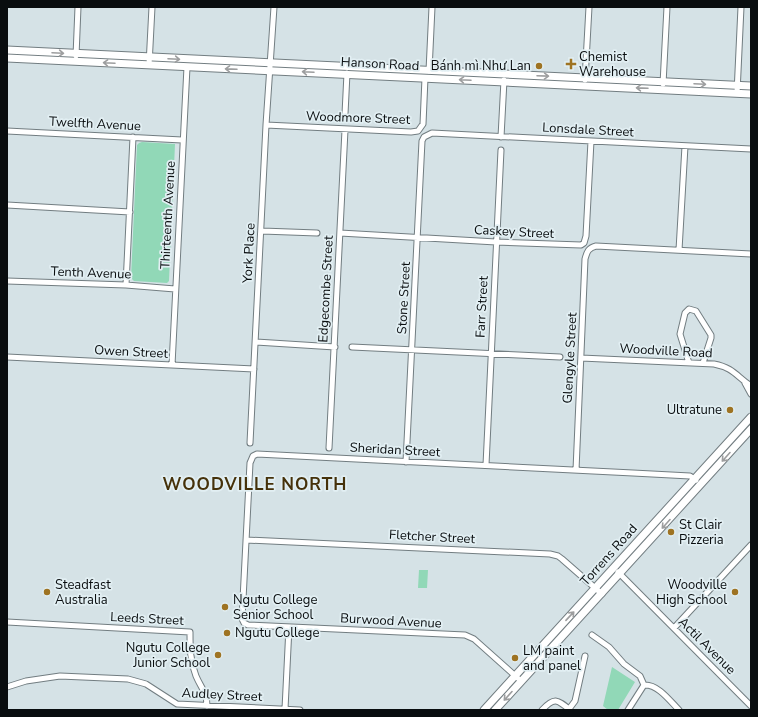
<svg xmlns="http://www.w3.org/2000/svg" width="758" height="717" font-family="'Nunito Sans',sans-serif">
	<rect width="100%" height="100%" fill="#d5e2e6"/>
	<path fill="#91d8b7" d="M 142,142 L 175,144 L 169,281 L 167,283 L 134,281 L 131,278 L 137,145 L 139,143 Z
		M 419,570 L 428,570 L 427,588 L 418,588 Z
		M 612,667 L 635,682 L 618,710 L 608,710 L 603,706 Z"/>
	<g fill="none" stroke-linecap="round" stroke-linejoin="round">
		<defs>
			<path id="minor" d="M 76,56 L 78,7
				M 149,65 L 152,7
				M 429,71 L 432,7
				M 585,80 L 589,7
				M 663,84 L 667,7
				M 737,93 L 741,7
				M 345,114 L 347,73
				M 266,125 L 411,132 L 418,131 L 423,124 L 425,78
				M 7,131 L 182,140
				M 501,137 L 504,80
				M 7,205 L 130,212
				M 262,231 L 317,233
				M 340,233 L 496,242 L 581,245 L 584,243 L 586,236 L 591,141
				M 679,250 L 685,146
				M 7,281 L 126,285 L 175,289
				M 126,285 L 133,137
				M 256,342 L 335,347
				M 352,347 L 560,357
				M 7,357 L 254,369
				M 581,358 L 714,364 C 734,368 736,376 751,386
				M 689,363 L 680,334 L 685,313 L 689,309 L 696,311 L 711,335 L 711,338 L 703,363
				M 172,365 L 187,67
				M 745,383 L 751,394
				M 250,443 L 266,125 L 274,7
				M 329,448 L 345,130
				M 406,462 L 422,141 L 424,137 L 432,133 L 751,149
				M 486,465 L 501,150
				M 576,470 L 585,259 C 587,252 588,248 596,246 L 751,254
				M 246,540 L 550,554 L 558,556 L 562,559 L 602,594
				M 618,572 L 751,706
				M 7,622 L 190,632 C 190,648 190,661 196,676 C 201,688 207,692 207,706
				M 674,628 L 751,545
				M 592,635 L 609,647 L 624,664 L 640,676 L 644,685 C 658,684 670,701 679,710
				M 521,681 L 474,639 L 465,635 L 248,625 L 244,623 L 242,619 L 250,463 L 253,456 L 257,454 L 633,473 L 690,476 L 696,480
				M 7,687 L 26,681 L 60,676 L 128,679 L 146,684 L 177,704 L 300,710
				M 285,709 L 289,627
				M 569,709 L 575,701 L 585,656
				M 542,710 C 554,697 557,699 570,710
				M 628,710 L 644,685"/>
			<path id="major" d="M 7,50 L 751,86
				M 7,58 L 751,94
				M 484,710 L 751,417
				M 495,710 L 751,429"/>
		</defs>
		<use href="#minor" stroke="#727d81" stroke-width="7"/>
		<use href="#major" stroke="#727d81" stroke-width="9"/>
		<use href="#minor" stroke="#fff" stroke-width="5"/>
		<use href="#major" stroke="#fff" stroke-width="7"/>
	</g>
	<defs><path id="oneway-shaft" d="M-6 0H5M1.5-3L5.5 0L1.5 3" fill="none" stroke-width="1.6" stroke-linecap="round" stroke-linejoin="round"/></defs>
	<g stroke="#9d9e9f">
		<use href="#oneway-shaft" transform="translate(58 53) rotate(3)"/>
		<use href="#oneway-shaft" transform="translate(174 59) rotate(3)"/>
		<use href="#oneway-shaft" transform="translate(109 63) rotate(-177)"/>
		<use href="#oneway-shaft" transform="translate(231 69) rotate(-178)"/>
		<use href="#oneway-shaft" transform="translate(308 72) rotate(-177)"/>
		<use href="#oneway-shaft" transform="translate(543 76) rotate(2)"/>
		<use href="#oneway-shaft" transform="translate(465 80) rotate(-177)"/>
		<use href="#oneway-shaft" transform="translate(700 84) rotate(3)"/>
		<use href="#oneway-shaft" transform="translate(642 88) rotate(-178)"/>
		<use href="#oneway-shaft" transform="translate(726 457) rotate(132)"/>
		<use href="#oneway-shaft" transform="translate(666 524) rotate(132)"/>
		<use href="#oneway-shaft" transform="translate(570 616) rotate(-47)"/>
		<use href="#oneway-shaft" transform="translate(508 696) rotate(132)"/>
	</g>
	<g fill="#9e7322" stroke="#e2eff3" stroke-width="1.5">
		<path d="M569 58h4v4h4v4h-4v4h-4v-4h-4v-4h4z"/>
		<circle cx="539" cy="66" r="4"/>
		<circle cx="730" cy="410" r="4"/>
		<circle cx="671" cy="532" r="4"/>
		<circle cx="47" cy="592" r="4"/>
		<circle cx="735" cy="592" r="4"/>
		<circle cx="225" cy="607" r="4"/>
		<circle cx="227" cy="633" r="4"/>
		<circle cx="218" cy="655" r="4"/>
		<circle cx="515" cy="658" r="4"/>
	</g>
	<g text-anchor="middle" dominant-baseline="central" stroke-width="3.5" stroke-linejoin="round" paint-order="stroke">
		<g font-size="13" fill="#090d0f" stroke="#e2eff3" text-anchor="start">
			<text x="579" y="57">Chemist<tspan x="579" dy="15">Warehouse</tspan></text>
			<text x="531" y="66" text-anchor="end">Bánh mì Như Lan</text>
			<text x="722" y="410" text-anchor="end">Ultratune</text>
			<text x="679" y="525">St Clair<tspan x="679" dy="15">Pizzeria</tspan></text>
			<text x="55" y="585">Steadfast<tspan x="55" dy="15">Australia</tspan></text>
			<text x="727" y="585" text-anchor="end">Woodville<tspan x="727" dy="15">High School</tspan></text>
			<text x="233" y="600">Ngutu College<tspan x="233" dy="15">Senior School</tspan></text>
			<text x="235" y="633">Ngutu College</text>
			<text x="210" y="648" text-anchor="end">Ngutu College<tspan x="210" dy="15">Junior School</tspan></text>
			<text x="523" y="651">LM paint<tspan x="523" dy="15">and panel</tspan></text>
		</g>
		<g font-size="13" fill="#090d0f" stroke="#e2eff3">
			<text transform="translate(380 64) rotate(3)">Hanson Road</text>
			<text transform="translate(358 118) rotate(2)">Woodmore Street</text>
			<text transform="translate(95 124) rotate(3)">Twelfth Avenue</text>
			<text transform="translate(588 130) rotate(3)">Lonsdale Street</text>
			<text transform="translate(168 215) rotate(-87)">Thirteenth Avenue</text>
			<text transform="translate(514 232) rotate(3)">Caskey Street</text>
			<text transform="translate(249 253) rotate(-87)">York Place</text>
			<text transform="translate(91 273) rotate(2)">Tenth Avenue</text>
			<text transform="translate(326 289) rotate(-87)">Edgecombe Street</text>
			<text transform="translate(404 298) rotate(-87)">Stone Street</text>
			<text transform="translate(482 307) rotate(-87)">Farr Street</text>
			<text transform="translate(666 351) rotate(3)">Woodville Road</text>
			<text transform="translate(131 352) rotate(3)">Owen Street</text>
			<text transform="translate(570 358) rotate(-87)">Glengyle Street</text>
			<text transform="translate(395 450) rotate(3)">Sheridan Street</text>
			<text transform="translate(432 537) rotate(3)">Fletcher Street</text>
			<text transform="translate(609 555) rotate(-48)">Torrens Road</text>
			<text transform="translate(147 619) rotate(3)">Leeds Street</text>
			<text transform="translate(391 621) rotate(3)">Burwood Avenue</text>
			<text transform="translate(707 646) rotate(45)">Actil Avenue</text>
			<text transform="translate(222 695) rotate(3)">Audley Street</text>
		</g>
		<g font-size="17" font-weight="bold" letter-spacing="1" fill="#45310a" stroke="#e2eff3">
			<text x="255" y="484">WOODVILLE NORTH</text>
		</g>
	</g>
	<rect width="758" height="717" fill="none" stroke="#090d0f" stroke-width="16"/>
</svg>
